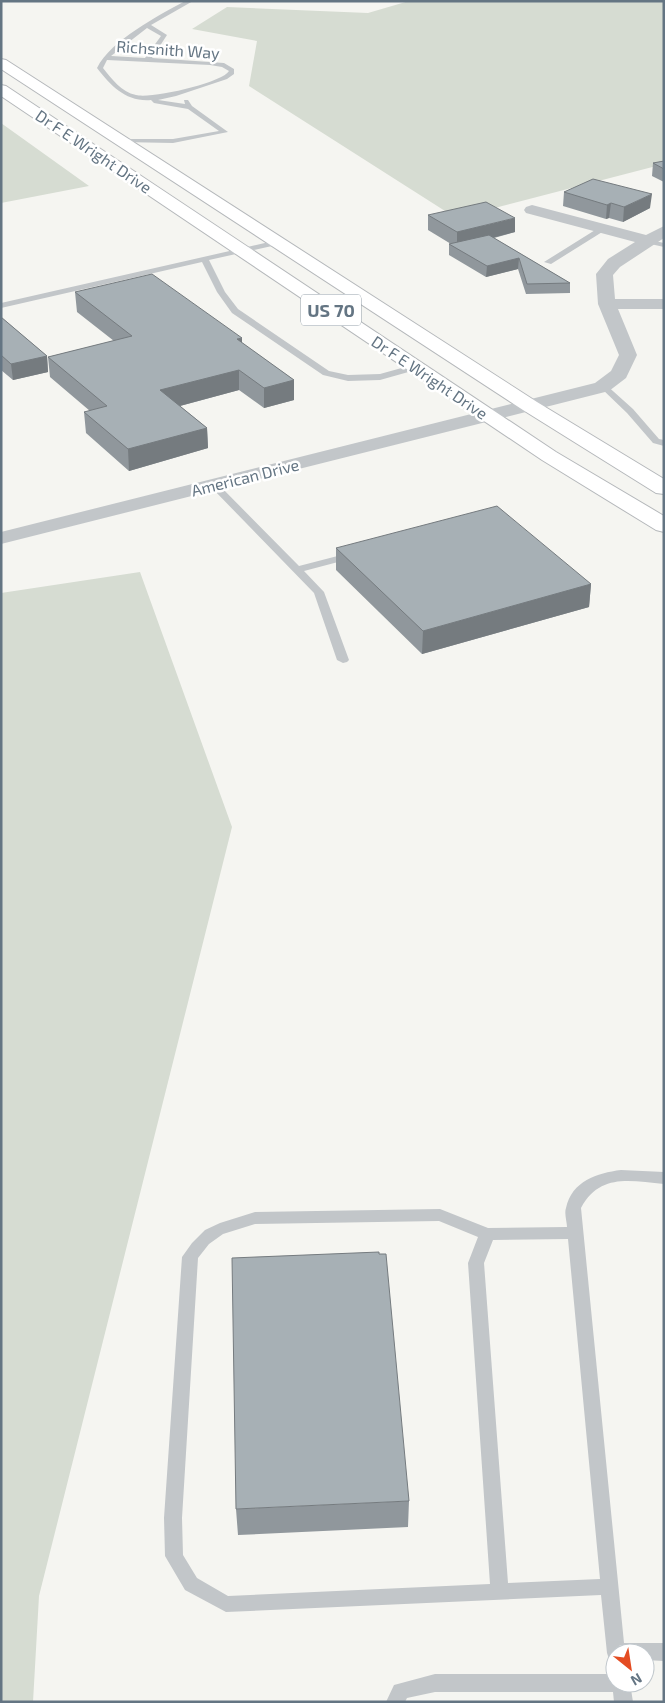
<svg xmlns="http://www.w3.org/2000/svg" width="665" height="1703" font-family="'Exo 2',sans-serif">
	<rect width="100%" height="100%" fill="#f5f5f1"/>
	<path fill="#d6dcd2" d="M 409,1 L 664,1 L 664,164 L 456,218 L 249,86 L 257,41 L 192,29 L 227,7 L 368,13 Z
		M 1,123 L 89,186 L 1,203 Z
		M 140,572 L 232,827 L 39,1596 L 33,1702 L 1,1702 L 1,593 Z"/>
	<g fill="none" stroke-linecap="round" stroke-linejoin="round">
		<defs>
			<path id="trunk" d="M 1,59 L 6,60 L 537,402 L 664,479 L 664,494 L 656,493 L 523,410 L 1,69 Z
				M 1,85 L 6,86 L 556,452 L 664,516 L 664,532 L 656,530 L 542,460 L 1,96 Z"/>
		</defs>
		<use href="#trunk" stroke="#b5b8bb" stroke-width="2"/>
		<path fill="#c2c6c9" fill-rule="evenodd" d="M 185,1 L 193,1 L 151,25 L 167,35 L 152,58 L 224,63 L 234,69 L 234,74 L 227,79 L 176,96 L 158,100 L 185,104 L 184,100 L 188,100 L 192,106 L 228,132 L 173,143 L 121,142 L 119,141 L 123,139 L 173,139 L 219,131 L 188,109 L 154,103 L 151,100 C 126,102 111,86 97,68 C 111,40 158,16 185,1 ZM 147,28 L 161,36 L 145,58 L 111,56 ZM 107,60 L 210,65 L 222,67 L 229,71 C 222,83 151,99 136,95 C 121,92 112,79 103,68 Z
			M 600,227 L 607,229 L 551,264 L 544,262 Z
			M 646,239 L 664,243 L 664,247 L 646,243 Z
			M 278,240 L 282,242 L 281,244 L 209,260 L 225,292 L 238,309 L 329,371 L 348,375 L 380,374 L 416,364 L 419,365 L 419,369 L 380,380 L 348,381 L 323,375 L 232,313 L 217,292 L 202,262 L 1,308 L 1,303 Z
			M 604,383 L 633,409 L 659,439 L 664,440 L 664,446 L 653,443 L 627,413 L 601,388 L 601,384 Z
			M 214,482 L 217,483 L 299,566 L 353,552 L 357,553 L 357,557 L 304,571 L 324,592 L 349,660 L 347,662 L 343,663 L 337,660 L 314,593 L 211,487 L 211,483 Z
			M 621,1170 L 664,1172 L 664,1184 C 630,1181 600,1173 581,1208 L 624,1643 L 664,1643 L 664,1661 L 645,1660 L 645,1653 L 615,1653 L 615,1661 L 609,1659 L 607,1653 L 601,1595 L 226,1612 L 185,1590 L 165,1556 L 164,1518 L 182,1257 L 192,1243 L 205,1230 L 220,1223 L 255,1212 L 440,1209 L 488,1228 L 567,1227 C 567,1222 564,1213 566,1208 C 572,1181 597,1173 621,1170 ZM 439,1221 L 478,1237 L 468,1263 L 490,1584 L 228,1596 L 197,1578 L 183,1555 L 182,1518 L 198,1258 L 209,1244 L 223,1234 L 255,1224 ZM 568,1239 L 600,1579 L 508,1583 L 484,1263 L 493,1240 Z
			M 435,1674 L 615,1674 L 615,1683 L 630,1683 L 633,1702 L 614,1702 L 613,1692 L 435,1692 L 407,1698 L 405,1702 L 386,1702 L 394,1685 Z"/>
		<path fill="#c2c6c9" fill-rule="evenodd" d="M 532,205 L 646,235 L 664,226 L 664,238 L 620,267 L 613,275 L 615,299 L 664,299 L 664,309 L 618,309 L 637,355 L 626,378 L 609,391 L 1,544 L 1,532 L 595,383 L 611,371 L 619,355 L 598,304 L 596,274 L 608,259 L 635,242 L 526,213 L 524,210 L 526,207 Z"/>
		<use href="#trunk" fill="#fff" fill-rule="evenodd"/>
	</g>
	<path fill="#90979c" d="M 664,161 L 664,182 L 652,176 L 653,163 Z
		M 564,192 L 650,208 L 623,222 L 609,218 L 606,219 L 563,206 Z
		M 428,215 L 515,232 L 494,238 L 570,283 L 570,293 L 526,294 L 518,269 L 486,277 L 449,255 L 449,244 L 451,244 L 428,230 Z
		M 75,292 L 242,343 L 294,380 L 294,400 L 264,408 L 239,390 L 180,406 L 207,428 L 208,448 L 129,471 L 86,433 L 84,412 L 90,411 L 50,377 L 48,357 L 114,341 L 77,312 Z
		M 1,317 L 47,356 L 48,372 L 13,380 L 1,370 Z
		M 336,548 L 591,584 L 589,607 L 422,654 L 336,570 Z
		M 409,1501 L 408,1527 L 238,1535 L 236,1509 Z"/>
	<path fill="#757b7f" d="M 652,194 L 650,208 L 623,222 L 624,207 Z
		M 611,203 L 609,218 L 606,219 L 607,205 Z
		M 515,218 L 515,232 L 457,247 L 457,232 Z
		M 519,258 L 518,269 L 486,277 L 487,266 Z
		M 242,338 L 242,358 L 237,339 Z
		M 47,356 L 48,372 L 13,380 L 11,364 Z
		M 239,370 L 239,390 L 161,411 L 160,390 Z
		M 294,380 L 294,400 L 264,408 L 264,388 Z
		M 207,428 L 208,448 L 129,471 L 128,449 Z
		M 591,584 L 589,607 L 422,654 L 423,631 Z"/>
	<path fill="#a7b0b5" stroke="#757b7f" d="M 664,161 L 664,169 L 653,163 Z
		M 593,179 L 652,194 L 624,207 L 611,203 L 607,205 L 564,192 Z
		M 486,202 L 515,218 L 457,232 L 428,215 Z
		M 489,235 L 570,283 L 527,284 L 519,258 L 487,266 L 449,244 Z
		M 152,274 L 242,338 L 237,339 L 294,380 L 264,388 L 239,370 L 160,390 L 207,428 L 128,449 L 84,412 L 107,406 L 48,357 L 132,336 L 75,292 Z
		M 1,317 L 47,356 L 11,364 L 1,355 Z
		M 497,506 L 591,584 L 423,631 L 336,548 Z
		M 379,1252 L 379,1254 L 386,1254 L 409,1501 L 236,1509 L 232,1258 Z"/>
	<g text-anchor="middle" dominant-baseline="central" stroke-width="5" stroke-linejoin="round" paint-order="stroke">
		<g font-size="16" fill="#647583" stroke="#fff">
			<text transform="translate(168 49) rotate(4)">Richsnith Way</text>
			<text transform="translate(94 151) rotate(34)">Dr F E Wright Drive</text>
			<text transform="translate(430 377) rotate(34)">Dr F E Wright Drive</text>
			<text transform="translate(245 477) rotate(-14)">American Drive</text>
		</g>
		<rect fill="#fff" stroke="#929ea8" stroke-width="1" x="301" y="294.5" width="60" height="31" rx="4"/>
		<g font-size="18" font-weight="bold" fill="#647583">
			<text x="331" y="310">US 70</text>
		</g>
	</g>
	<rect width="665" height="1703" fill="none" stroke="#647583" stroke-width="5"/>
	<g transform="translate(630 1668) rotate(150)"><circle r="24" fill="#ffffff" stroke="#c1c8cd"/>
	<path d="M0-4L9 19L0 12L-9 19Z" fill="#e44c22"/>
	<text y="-8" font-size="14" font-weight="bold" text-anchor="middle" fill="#647583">N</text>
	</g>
</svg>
